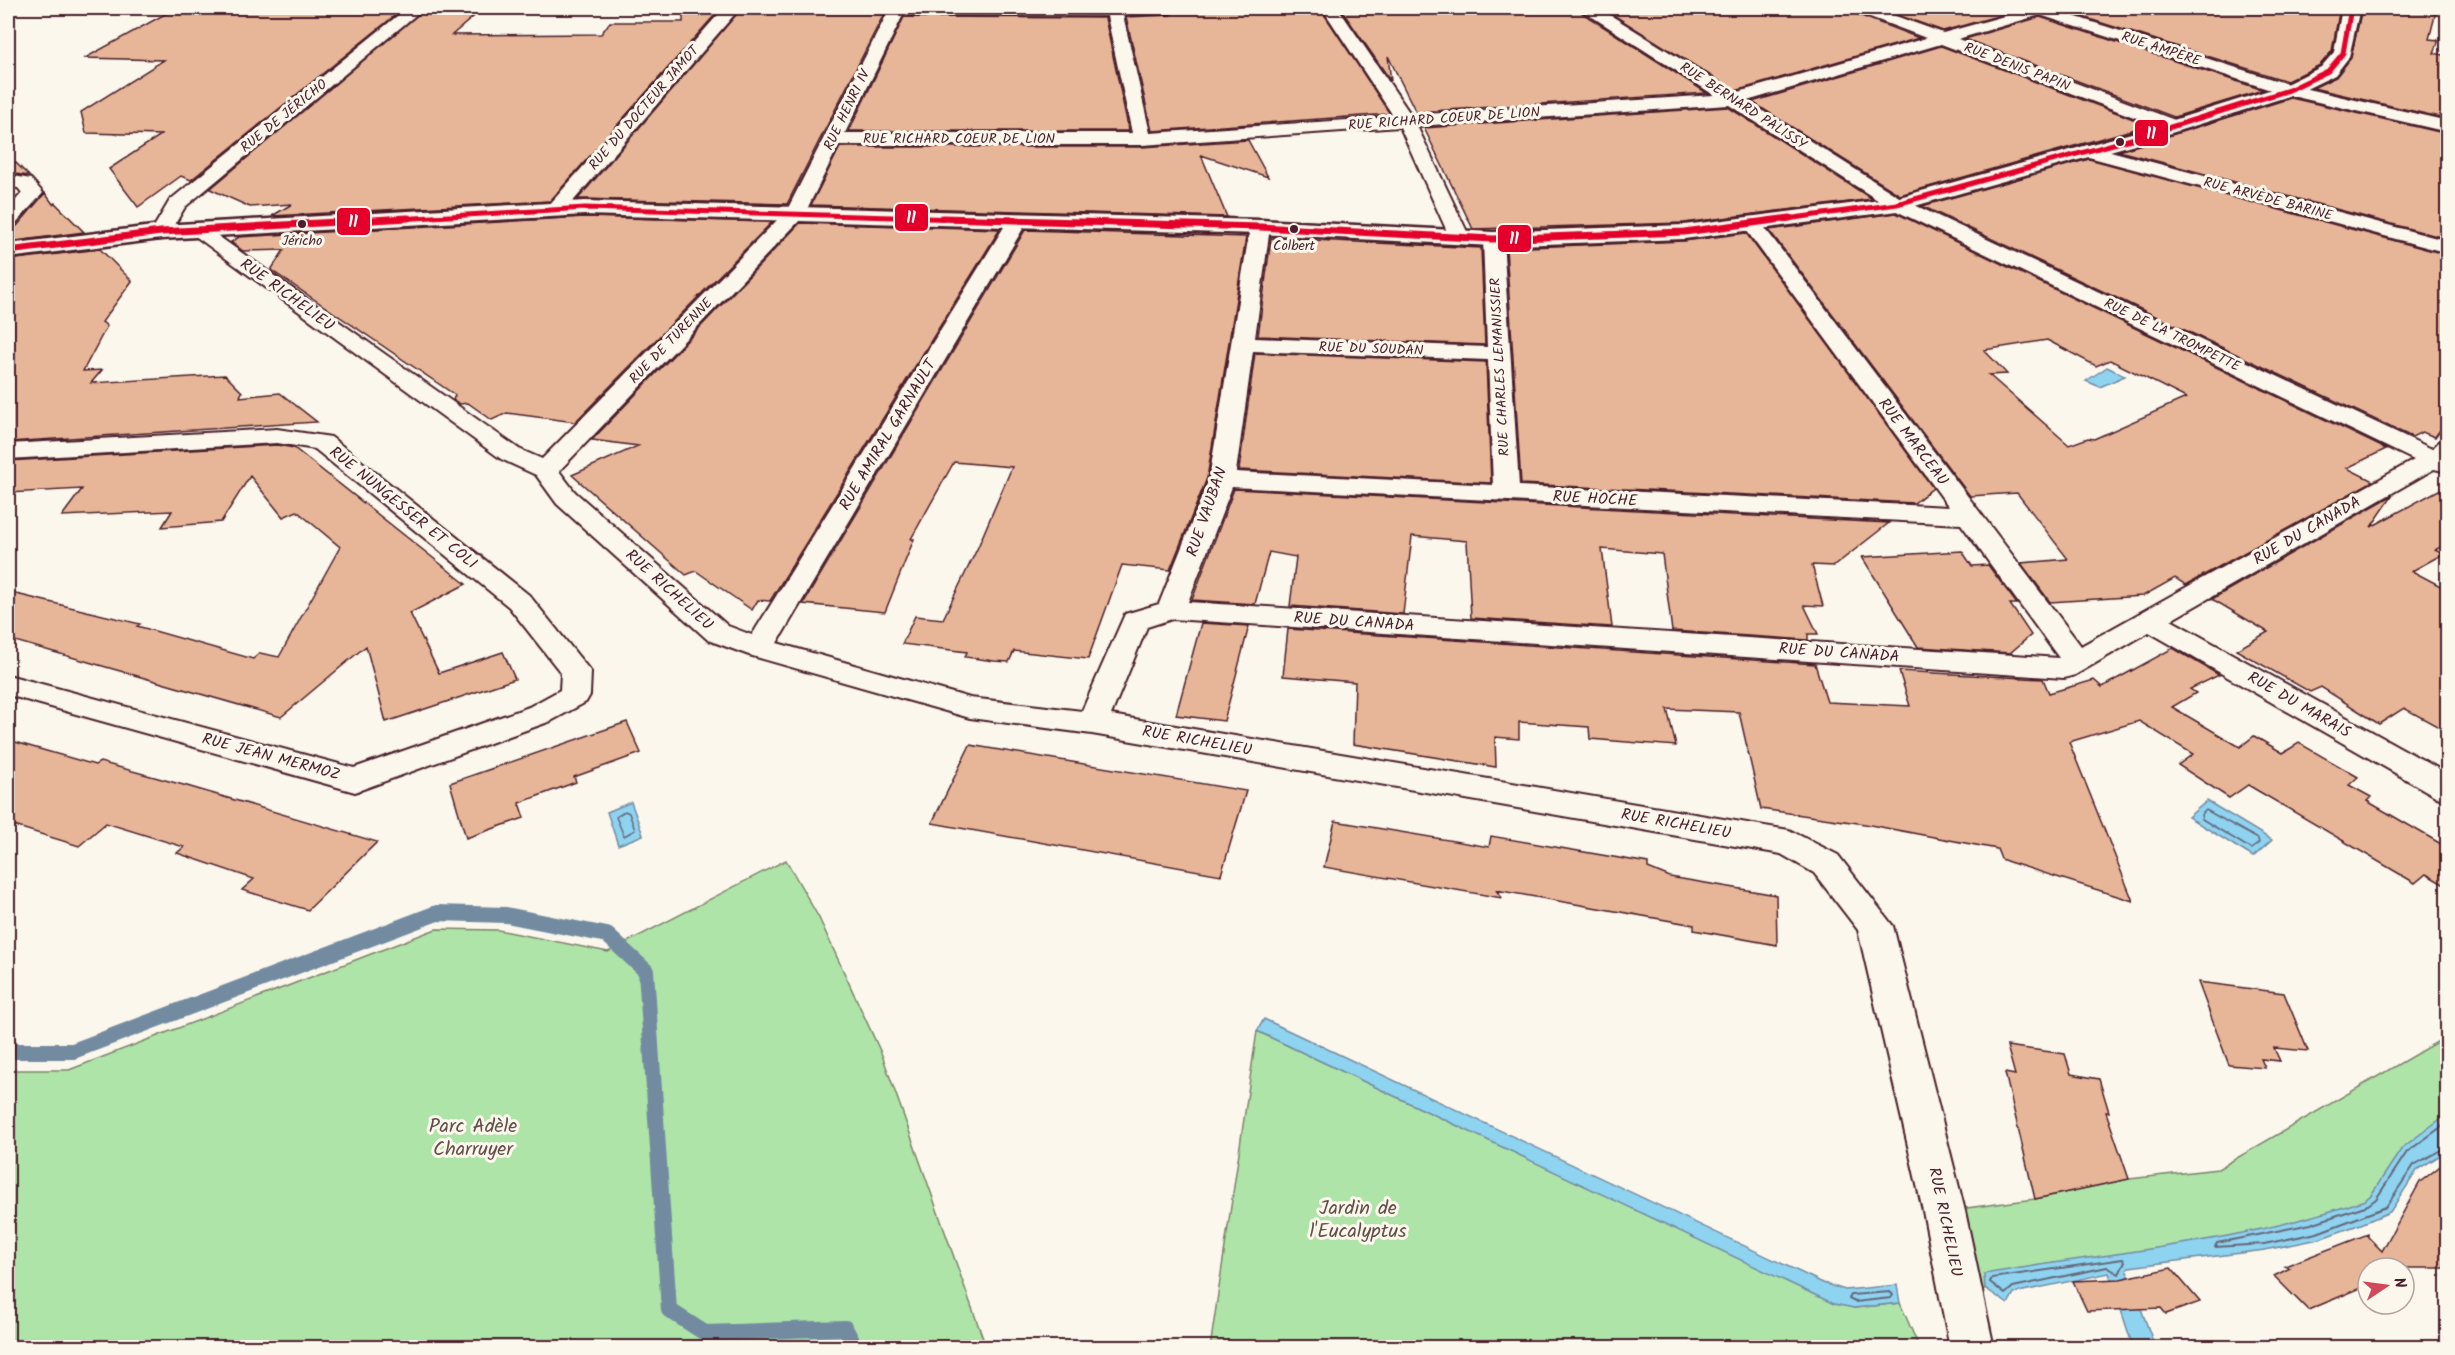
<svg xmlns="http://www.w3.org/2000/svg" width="2455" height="1355" font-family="Kalam,sans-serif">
	<rect width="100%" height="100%" fill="#fbf7ec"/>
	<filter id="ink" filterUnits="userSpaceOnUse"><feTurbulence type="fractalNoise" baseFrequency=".0167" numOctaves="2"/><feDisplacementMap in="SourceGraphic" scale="12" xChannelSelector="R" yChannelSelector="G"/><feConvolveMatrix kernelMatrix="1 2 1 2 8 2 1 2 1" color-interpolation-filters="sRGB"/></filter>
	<g filter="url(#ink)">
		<path fill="#aee4a8" stroke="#7c826a" stroke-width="1.5" d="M 786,860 L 819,918 L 882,1055 L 986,1347 L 8,1347 L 8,1070 L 69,1070 L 436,929 L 498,930 L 608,952 Z
			M 1257,1031 L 1834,1303 L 1854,1308 L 1900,1303 L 1919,1347 L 1210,1348 Z
			M 2447,1036 L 2447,1133 L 2374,1208 L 2262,1241 L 1961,1293 L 1944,1211 L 2035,1199 L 2129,1179 L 2218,1169 Z"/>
		<path fill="#8ed3f0" stroke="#738ba1" stroke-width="1.5" d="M 2107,367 L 2125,376 L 2100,387 L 2086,381 Z
			M 2207,801 L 2272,840 L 2253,857 L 2188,817 Z
			M 631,802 L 643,835 L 618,845 L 607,812 Z
			M 1264,1019 L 1823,1283 L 1845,1290 L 1897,1285 L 1900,1303 L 1854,1308 L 1834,1304 L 1257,1031 Z
			M 2447,1114 L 2447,1151 L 2418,1169 L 2390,1212 L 2361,1224 L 2319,1239 L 2265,1250 L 2129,1267 L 2127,1270 L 2155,1347 L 2133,1347 L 2109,1273 L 2014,1293 L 2008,1304 L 1985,1288 L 1984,1274 C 2111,1252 2243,1243 2365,1200 L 2371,1195 L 2402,1148 Z"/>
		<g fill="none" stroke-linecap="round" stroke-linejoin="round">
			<path stroke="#65677a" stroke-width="1.5" d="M 2206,810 L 2258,839 L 2259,843 L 2251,849 L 2202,819 L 2201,815 Z
				M 625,811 L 629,813 L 635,830 L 624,836 L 616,817 Z"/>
			<path stroke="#65677a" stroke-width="2" d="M 2448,1122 L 2407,1152 L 2376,1199 L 2368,1205 L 2311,1224 L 2217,1243 L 2215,1247 L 2264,1244 L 2317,1233 L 2386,1207 L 2414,1165 L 2448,1146
				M 2123,1259 L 2125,1262 L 2119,1274 L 2107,1267 L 2013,1287 L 2005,1294 L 1990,1282 L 1992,1278 Z
				M 1890,1292 L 1893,1295 L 1891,1298 L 1855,1302 L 1849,1299 L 1851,1295 Z"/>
			<path stroke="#738ba1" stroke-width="16" d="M 8,1043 L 15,1051 L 73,1051 L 437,913 L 506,915 L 607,935 L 646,971 L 669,1310 L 705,1333 L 845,1328 L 856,1348"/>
		</g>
		<path fill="#e7b698" stroke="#4a1f2b" stroke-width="1.5" fill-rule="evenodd" d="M 176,8 L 404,8 L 191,180 L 181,176 L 138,207 L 109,169 L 161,135 L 86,133 L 81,112 L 164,60 L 85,58 Z
			M 426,8 L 476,8 L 471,12 L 479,12 L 452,35 L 601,34 L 610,22 L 683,22 L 683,8 L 721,8 L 550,201 L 272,216 L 292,204 L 250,207 L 210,189 Z
			M 742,8 L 887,8 L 787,204 L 578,199 Z
			M 1222,8 L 1320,8 L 1390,114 L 1152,131 L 1126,17 L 1170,15 L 1178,10 Z
			M 1340,8 L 1579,8 L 1582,13 L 1707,93 L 1416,112 L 1388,56 L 1391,81 Z
			M 1602,8 L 1850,8 L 1853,13 L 1919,38 L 1735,91 Z
			M 1878,8 L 2023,8 L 2023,9 L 1943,31 Z
			M 2054,8 L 2246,8 L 2265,13 L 2277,8 L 2340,8 L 2332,51 L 2320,65 L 2287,81 Z
			M 2362,8 L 2437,8 L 2429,39 L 2439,40 L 2434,53 L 2448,56 L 2448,119 L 2313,88 L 2336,77 L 2351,58 Z
			M 904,17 L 1105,18 L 1129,131 L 849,131 Z
			M 2040,17 L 2263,90 L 2174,117 L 1965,39 Z
			M 1941,46 L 2149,125 L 1900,195 L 1752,102 Z
			M 2291,98 L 2448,134 L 2448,239 L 2119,151 Z
			M 1728,107 L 1872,199 L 1684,223 L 1473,229 L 1424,128 Z
			M 1248,140 L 1268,177 L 1201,155 L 1227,217 L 811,205 L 840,147 L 1142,147 Z
			M 8,155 L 29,176 L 8,173 Z
			M 2089,159 L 2448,255 L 2448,419 L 2435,437 L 2422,432 L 2412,437 L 1922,206 Z
			M 45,193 L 53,204 L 55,203 L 84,232 L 8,242 L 8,228 L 17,226 Z
			M 1896,213 L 2386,449 L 2347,468 L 2373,481 L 2186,585 L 2175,578 L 2143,596 L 2050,602 L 2021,563 L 2068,559 L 2017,493 L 1970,496 L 1769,230 ZM 2047,340 L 2096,366 L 2110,360 L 2186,398 L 2094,439 L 2088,438 L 2069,445 L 1989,375 L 2007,374 L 1984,350 Z
			M 585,217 L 772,222 L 575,422 L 507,413 L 492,420 L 468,403 L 460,404 L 453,400 L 455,395 L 271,270 L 284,250 L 243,251 L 231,242 L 239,237 Z
			M 800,223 L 1000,229 L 770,601 L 758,600 L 752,610 L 696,571 L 686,575 L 572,475 L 638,446 L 592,440 Z
			M 1025,230 L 1246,237 L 1207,478 L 1170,570 L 1122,565 L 1088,659 L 1014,651 L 1009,662 L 994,661 L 965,657 L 967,652 L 902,644 L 915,616 L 943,619 L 978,547 L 1012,467 L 954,462 L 911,539 L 914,539 L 885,612 L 803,604 Z
			M 1746,233 L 1933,488 L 1914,503 L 1521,484 L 1506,248 L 1684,241 Z
			M 1271,238 L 1481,248 L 1485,345 L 1258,336 Z
			M 100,249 L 132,281 L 102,322 L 107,326 L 83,371 L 102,370 L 91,383 L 225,375 L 242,392 L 240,397 L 280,393 L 317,422 L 8,442 L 8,260 Z
			M 1255,353 L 1486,362 L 1491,483 L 1239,470 Z
			M 277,445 L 294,448 L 466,584 L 410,613 L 439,673 L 503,652 L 515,679 L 386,722 L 366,646 L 281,717 L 8,639 L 8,592 L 140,624 L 137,626 L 253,659 L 260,653 L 279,657 L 340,547 L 297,511 L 283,517 L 250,476 L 221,522 L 162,527 L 172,511 L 62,516 L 82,489 L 8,493 L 8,461 Z
			M 2448,485 L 2448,543 L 2435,550 L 2443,554 L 2412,571 L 2448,590 L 2448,732 L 2404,708 L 2379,724 L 2321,687 L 2310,692 L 2236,650 L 2268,632 L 2212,599 L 2393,495 L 2371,527 Z
			M 1234,489 L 1889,523 L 1834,566 L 1812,565 L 1823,606 L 1804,605 L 1818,634 L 1808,634 L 1808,640 L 1672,631 L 1662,554 L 1602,549 L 1612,627 L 1471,618 L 1467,541 L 1412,536 L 1403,614 L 1290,606 L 1296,557 L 1269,552 L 1255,604 L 1192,600 Z
			M 1962,551 L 1972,566 L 1988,565 L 2017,604 L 2010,604 L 2031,635 L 2010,653 L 1918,647 L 1862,557 Z
			M 1201,623 L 1249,626 L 1224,721 L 1176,715 Z
			M 1288,629 L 1815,664 L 1827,702 L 1910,706 L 1899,671 L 2043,679 L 2049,693 L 2094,680 L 2102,687 L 2173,648 L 2219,675 L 2190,689 L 2196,693 L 2172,707 L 2240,747 L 2254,736 L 2283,753 L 2299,743 L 2358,777 L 2349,785 L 2371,797 L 2367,801 L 2448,848 L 2448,887 L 2426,874 L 2415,883 L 2248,785 L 2229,798 L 2178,765 L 2193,754 L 2139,721 L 2069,742 L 2133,901 L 2009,862 L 2001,859 L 1997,849 L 1865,824 L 1761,809 L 1739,712 L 1667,709 L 1676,746 L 1590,739 L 1589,727 L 1519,722 L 1519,739 L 1495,737 L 1496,767 L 1353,744 L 1355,682 L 1283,676 Z
			M 627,722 L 641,753 L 574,777 L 576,782 L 519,803 L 524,818 L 466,838 L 450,783 Z
			M 8,740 L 95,765 L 100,762 L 187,786 L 377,842 L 308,910 L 242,890 L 254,879 L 177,853 L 184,847 L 106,823 L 79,846 L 8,824 Z
			M 970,745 L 1246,791 L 1221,875 L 932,823 Z
			M 1335,821 L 1489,847 L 1491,836 L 1648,863 L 1648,868 L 1670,877 L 1776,895 L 1777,945 L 1694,930 L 1694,925 L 1496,890 L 1502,898 L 1324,867 Z
			M 2198,982 L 2284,993 L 2308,1051 L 2274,1048 L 2280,1061 L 2261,1059 L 2265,1068 L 2229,1065 Z
			M 2007,1046 L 2065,1054 L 2071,1074 L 2099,1079 L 2109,1112 L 2106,1112 L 2129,1179 L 2035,1199 L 2005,1073 L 2015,1075 Z
			M 2448,1160 L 2448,1268 L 2368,1268 L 2368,1285 L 2308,1310 L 2274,1276 L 2290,1268 L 2285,1266 L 2368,1234 L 2368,1237 L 2382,1251 L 2420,1182 Z
			M 2171,1268 L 2200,1302 L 2166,1314 L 2161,1308 L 2087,1311 L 2073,1281 L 2120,1279 Z"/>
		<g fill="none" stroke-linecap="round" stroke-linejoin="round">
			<defs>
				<path id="minor" d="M 407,8 L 424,8 L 185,207 L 168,236 L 154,236 L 151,232 L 170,200 Z
					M 724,8 L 740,8 L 563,213 L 549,213 L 546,209 L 549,205 Z
					M 890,8 L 1178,8 L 1170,13 L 1123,15 L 1150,133 L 1394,117 L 1322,8 L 1338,8 L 1411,115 L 1714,95 L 1583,11 L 1581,8 L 1599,8 L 1735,93 L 1926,38 L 1854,11 L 1852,8 L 1873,8 L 1943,33 L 2026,10 L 2025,8 L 2048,8 L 2294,86 L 2448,121 L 2448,132 L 2283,94 L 2040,15 L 1958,39 L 2180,122 L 2183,126 L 2180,130 L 2168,130 L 1941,44 L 1747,101 L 1904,200 L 2432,449 L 2439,442 L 2448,440 L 2448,472 L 2434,469 L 2171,620 L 2448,774 L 2448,801 L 2437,797 L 2149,632 L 2075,675 L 2064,678 L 1172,619 L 1147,627 L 1111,715 L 1789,830 L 1838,855 L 1893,926 L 1965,1211 L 1994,1348 L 1950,1348 L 1923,1211 L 1858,930 L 1814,873 L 1781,854 L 1092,734 L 970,718 L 749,655 L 708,640 L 557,504 L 536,475 L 501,459 L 187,230 L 190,226 L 204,226 L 519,449 L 542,459 L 787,210 ZM 903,15 L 1107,16 L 1132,133 L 845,133 ZM 1729,105 L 1890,208 L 2414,460 L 2081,646 L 1758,219 L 1744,219 L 1741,223 L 1949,507 L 1519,486 L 1503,239 L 1500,235 L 1486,235 L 1483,239 L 1487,347 L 1255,338 L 1270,227 L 1267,223 L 1253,223 L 1250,227 L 1209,479 L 1159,604 L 1125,614 L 1082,711 L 970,698 L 777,643 L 1027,222 L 1024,218 L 1010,218 L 1007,222 L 752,635 L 728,626 L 575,492 L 559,471 L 803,217 L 839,145 L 1142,145 L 1400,127 L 1450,238 L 1453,242 L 1467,242 L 1470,238 L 1417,126 ZM 1253,351 L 1488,360 L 1493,485 L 1236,472 ZM 1232,487 L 1961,524 L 2059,658 L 1188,602 Z
					M 2088,145 L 2448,241 L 2448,253 L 2081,155 L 2079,151 L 2081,147 Z
					M 8,175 L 31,179 L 43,193 L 15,224 L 8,226 L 8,209 L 22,193 L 18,188 L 8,187 Z
					M 277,429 L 331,437 L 529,595 L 591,672 L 590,695 L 586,702 L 551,721 L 355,792 L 8,695 L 8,675 L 354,768 L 529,707 L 560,690 L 561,673 L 509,607 L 315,449 L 277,443 L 8,459 L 8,444 Z"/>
				<path id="tertiary" d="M 2342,8 L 2360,8 L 2349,57 L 2335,75 L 2296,94 L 2149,140 L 1897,211 L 1684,239 L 1493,246 L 1260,234 L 585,215 L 161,239 L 8,258 L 8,244 L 161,225 L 585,201 L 1260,220 L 1493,232 L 1684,225 L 1896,198 L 2135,132 L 2282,86 L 2321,67 L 2334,52 Z"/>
			</defs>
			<use href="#minor" stroke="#4a1f2b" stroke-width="4"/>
			<use href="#tertiary" stroke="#4a1f2b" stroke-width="5"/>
			<use href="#minor" fill="#fbf7ec" fill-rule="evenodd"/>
			<use href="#tertiary" fill="#fbf7ec" fill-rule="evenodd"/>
			<defs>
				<path id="bus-1-far1" d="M 381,220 L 585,208 L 995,220
					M 1779,220 L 1897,204 L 2142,136 L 2289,90 L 2328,71 L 2343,53 L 2351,8"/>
				<path id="bus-1" d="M 942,218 L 1260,227 L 1493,239 L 1684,232 L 1790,218
					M 8,251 L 161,232 L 408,218"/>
			</defs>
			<use href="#bus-1-far1" stroke="#fbf7ec" stroke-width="8"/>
			<use href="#bus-1" stroke="#fbf7ec" stroke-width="10"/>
			<use href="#bus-1-far1" stroke="#e4002b" stroke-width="5"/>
			<use href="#bus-1" stroke="#e4002b" stroke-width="7"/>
		</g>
	</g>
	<g fill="#4a1f2b" stroke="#fbf7ec" stroke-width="2">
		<circle cx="2120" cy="142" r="5"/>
		<circle cx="302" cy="224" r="5"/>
		<circle cx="1294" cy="229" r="5"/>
	</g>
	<g text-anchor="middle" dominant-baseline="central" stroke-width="6" stroke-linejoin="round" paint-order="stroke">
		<g font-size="14" fill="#4a1f2b" stroke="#fbf7ec">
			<text transform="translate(2161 49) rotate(18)">RUE AMPÈRE</text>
			<text transform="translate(2017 67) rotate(21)">RUE DENIS PAPIN</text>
			<text transform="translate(1743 106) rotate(33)">RUE BERNARD PALISSY</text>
			<text transform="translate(644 108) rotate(-49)">RUE DU DOCTEUR JAMOT</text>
			<text transform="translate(847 110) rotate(-64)">RUE HENRI IV</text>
			<text transform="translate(284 116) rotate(-39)">RUE DE JÉRICHO</text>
			<text transform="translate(1444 119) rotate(-4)">RUE RICHARD COEUR DE LION</text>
			<text x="959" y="139">RUE RICHARD COEUR DE LION</text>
			<text transform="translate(2268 199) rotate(15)">RUE ARVÈDE BARINE</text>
			<text transform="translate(2172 335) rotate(26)">RUE DE LA TROMPETTE</text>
			<text transform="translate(671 341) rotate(-46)">RUE DE TURENNE</text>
			<text transform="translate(1371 349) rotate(2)">RUE DU SOUDAN</text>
			<text transform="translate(1500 367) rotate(-93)">RUE CHARLES LEMANISSIER</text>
		</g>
		<g font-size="14" fill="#4a1f2b" stroke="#fbf7ec">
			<text x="302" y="241">Jéricho</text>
			<text x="1294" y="246">Colbert</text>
		</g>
		<g font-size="16" fill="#4a1f2b" stroke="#fbf7ec">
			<text transform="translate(287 295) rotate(36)">RUE RICHELIEU</text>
			<text transform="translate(888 435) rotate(-59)">RUE AMIRAL GARNAULT</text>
			<text transform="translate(1913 442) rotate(53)">RUE MARCEAU</text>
			<text transform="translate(1595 499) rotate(3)">RUE HOCHE</text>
			<text transform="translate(403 508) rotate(39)">RUE NUNGESSER ET COLI</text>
			<text transform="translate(1207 512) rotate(-71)">RUE VAUBAN</text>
			<text transform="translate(2307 531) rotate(-30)">RUE DU CANADA</text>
			<text transform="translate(669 590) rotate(42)">RUE RICHELIEU</text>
			<text transform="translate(1354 622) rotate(4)">RUE DU CANADA</text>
			<text transform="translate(1839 653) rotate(4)">RUE DU CANADA</text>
			<text transform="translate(2299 705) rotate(30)">RUE DU MARAIS</text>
			<text transform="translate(1197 741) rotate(10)">RUE RICHELIEU</text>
			<text transform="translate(271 757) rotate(15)">RUE JEAN MERMOZ</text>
			<text transform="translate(1676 824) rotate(10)">RUE RICHELIEU</text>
			<text transform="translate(1945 1222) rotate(78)">RUE RICHELIEU</text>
		</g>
		<g font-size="20" fill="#63504a" stroke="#fbf7ec">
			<text x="473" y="1127">Parc Adèle<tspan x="473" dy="23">Charruyer</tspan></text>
			<text x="1358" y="1209">Jardin de<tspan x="1358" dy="23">l'Eucalyptus</tspan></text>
		</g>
	</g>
	<g stroke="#fbf7ec" stroke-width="2">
		<rect x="2134" y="119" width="35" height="28" rx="6" fill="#e4002b"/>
		<rect x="894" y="203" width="35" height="29" rx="6" fill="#e4002b"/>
		<rect x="336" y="207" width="35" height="29" rx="6" fill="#e4002b"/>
		<rect x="1497" y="224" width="35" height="29" rx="6" fill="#e4002b"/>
	</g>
	<g font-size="16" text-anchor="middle" font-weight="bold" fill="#fff">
		<text x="2151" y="139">11</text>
		<text x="911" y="223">11</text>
		<text x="353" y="227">11</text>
		<text x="1514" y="244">11</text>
	</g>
	<rect width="2455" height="1355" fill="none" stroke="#fbf7ec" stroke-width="30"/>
	<rect x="15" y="15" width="2425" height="1325" fill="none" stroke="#4a1f2b" stroke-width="2" filter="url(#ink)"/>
	<g transform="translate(2386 1286) rotate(77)"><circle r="28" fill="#fbf7ec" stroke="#b4a19f" stroke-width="1.5"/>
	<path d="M0-4.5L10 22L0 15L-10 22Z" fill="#d1495b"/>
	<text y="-9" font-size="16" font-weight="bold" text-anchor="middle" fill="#4a1f2b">N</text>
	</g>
</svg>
